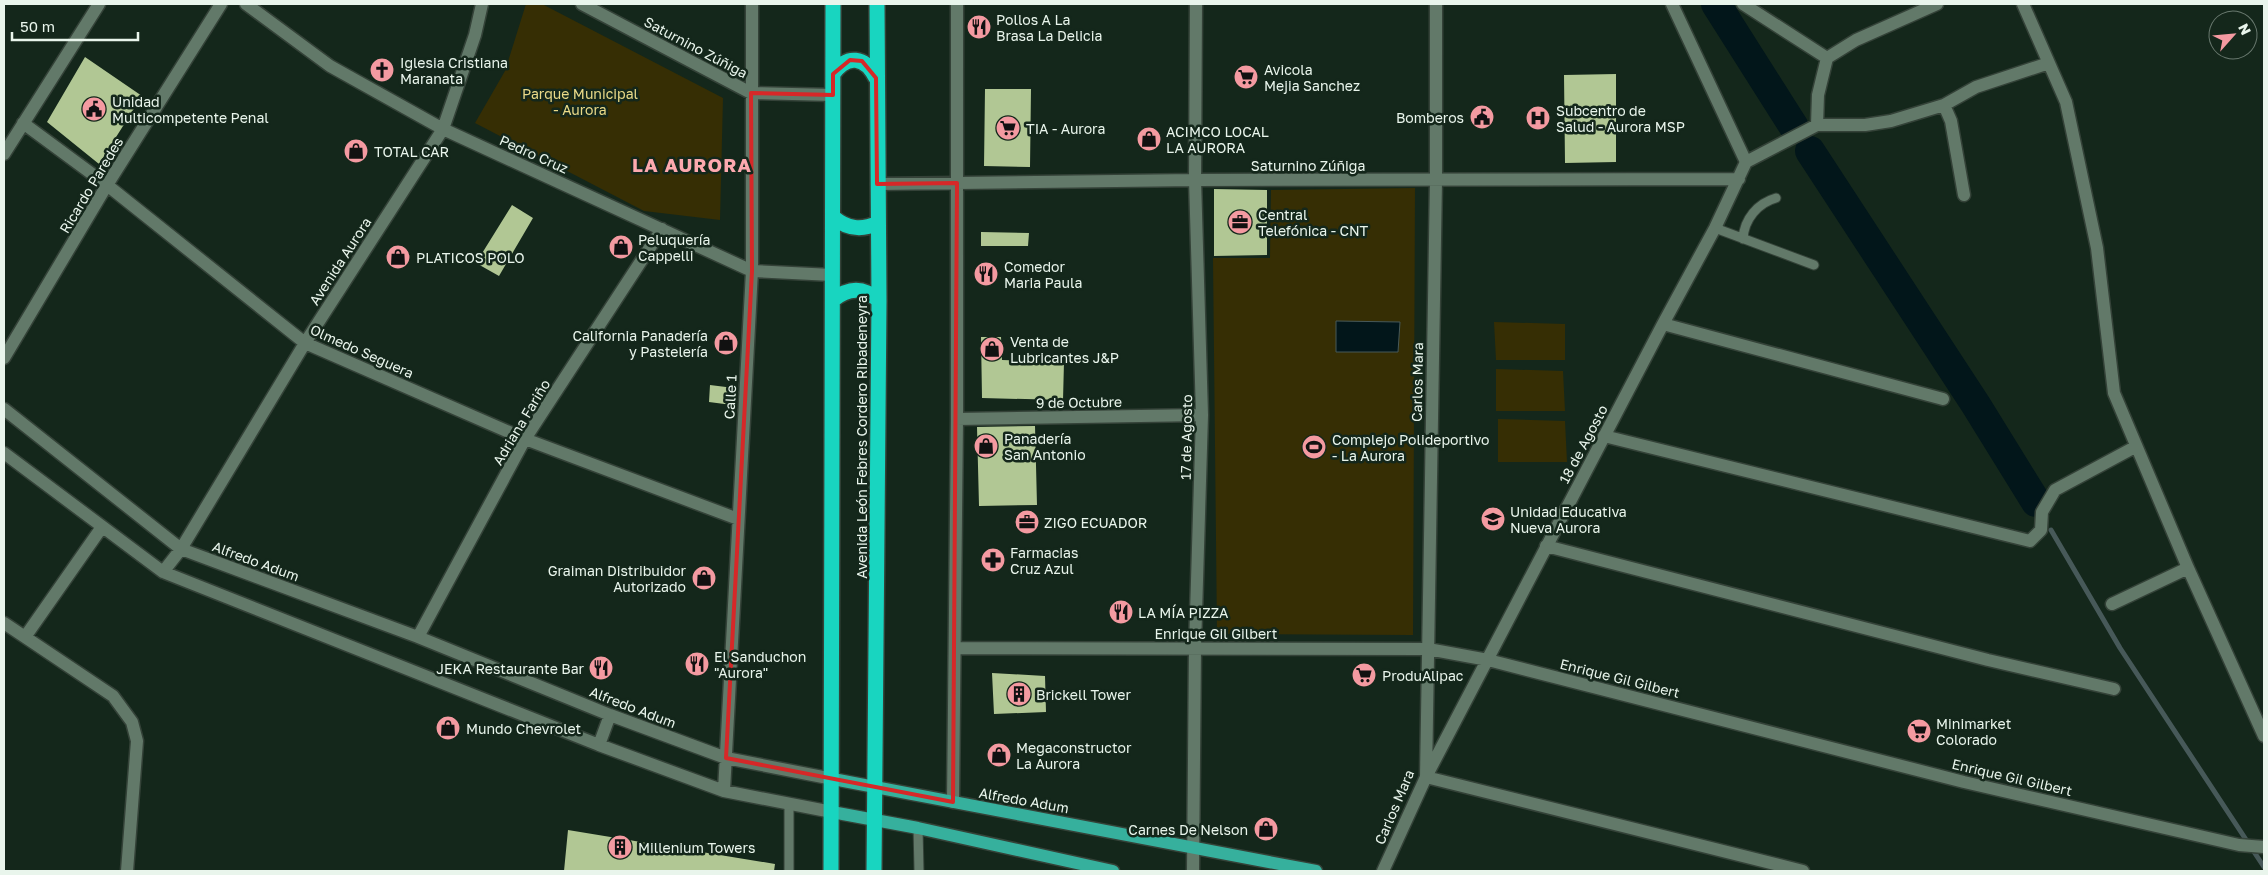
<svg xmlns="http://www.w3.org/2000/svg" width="2268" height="875" font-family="'Golos Text',sans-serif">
	<rect width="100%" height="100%" fill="#14271b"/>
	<path fill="#362e04" d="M 526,4 L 542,4 L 723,98 L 720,220 L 644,211 L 475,123 L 505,71 Z
		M 1415,188 L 1413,635 L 1217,634 L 1213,258 L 1270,258 L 1271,190 Z
		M 1494,322 L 1565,324 L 1565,360 L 1496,360 Z
		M 1496,369 L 1563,371 L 1565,411 L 1496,411 Z
		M 1498,419 L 1565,421 L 1567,462 L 1498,462 Z"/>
	<path fill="#02161a" stroke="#475959" d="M 1336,321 L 1400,322 L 1398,352 L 1336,352 Z"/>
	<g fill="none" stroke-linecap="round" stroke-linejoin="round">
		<path stroke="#475959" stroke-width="5" d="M 2051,530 L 2120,648 L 2264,867"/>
		<path stroke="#02161a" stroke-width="30" d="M 1716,4 L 1794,127
			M 1810,151 L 1976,405 L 2036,502"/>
	</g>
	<path fill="#b1c794" d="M 85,57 L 142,96 L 99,164 L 47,122 Z
		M 1616,74 L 1616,162 L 1565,163 L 1564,75 Z
		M 985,89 L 1031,89 L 1030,167 L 984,166 Z
		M 1214,189 L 1267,190 L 1267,255 L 1214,256 Z
		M 512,205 L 533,218 L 499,276 L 476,263 Z
		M 981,232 L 1029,233 L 1028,246 L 981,246 Z
		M 981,337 L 1001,337 L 1002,360 L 1064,362 L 1063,400 L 982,398 Z
		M 710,385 L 734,388 L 732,405 L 709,402 Z
		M 1035,426 L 1037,505 L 979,506 L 977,427 Z
		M 992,673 L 1045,676 L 1046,712 L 994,714 Z
		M 568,830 L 775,864 L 774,871 L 564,871 Z"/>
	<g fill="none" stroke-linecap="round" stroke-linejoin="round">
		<defs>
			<path id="lane" d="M 1715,228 L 1814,265
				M 1743,239 C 1744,219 1758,203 1776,198
				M 789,804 L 789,871
				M 918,828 L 919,871"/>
			<path id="street" d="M 246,4 L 330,66 L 443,129 L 752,271 L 832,275
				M 582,4 L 751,93 L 833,95
				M 1743,4 L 1827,58
				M 2023,4 L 2066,102 L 2097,248 L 2114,393 L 2188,568 L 2264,736
				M 1944,105 L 1976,87 L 2049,63
				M 23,123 L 107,185 L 305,343 L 525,439 L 738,519
				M 1817,125 L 1818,95 L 1827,58 L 1856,40 L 1937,4
				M 4,154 L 99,4
				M 1746,162 L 1817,125 L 1865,125 L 1891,121 L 1944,105 L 1951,121 L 1964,195
				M 877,184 L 1195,180 L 1739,179
				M 1663,324 L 1943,399
				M 4,358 L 107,185 L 221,4
				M 4,409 L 181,549 L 418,637 L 610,715 L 726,758 L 833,779
				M 957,419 L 1202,415
				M 1604,436 L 2030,541 L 2041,530 L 2042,512 L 2055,490 L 2135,447
				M 4,453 L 163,572 L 599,745 L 724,791 L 832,812
				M 1546,546 L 1988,660 L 2114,689
				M 163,572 L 181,549 L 305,343 L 443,129 L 475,35 L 482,4
				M 2112,604 L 2188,568
				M 4,623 L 113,696 L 132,722 L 137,741 L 127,871
				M 25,637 L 102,527
				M 418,637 L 525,439 L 662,229
				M 955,648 L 1428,649 L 1488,660 L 1964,782 L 2239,845 L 2264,847
				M 599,745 L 610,715
				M 1427,775 L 1663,324 L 1715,228 L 1746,162 L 1672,4
				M 1426,777 L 1803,871
				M 724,791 L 752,271 L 752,4
				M 953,802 L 957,419 L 957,4
				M 1193,871 L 1195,647 L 1202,415 L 1195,180 L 1196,4
				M 1383,871 L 1426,777 L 1436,180 L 1436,4"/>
			<path id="primary" d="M 833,779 L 1316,871
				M 832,812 L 918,828 L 1113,871"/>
			<path id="highway" d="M 833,74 C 847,54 865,56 876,78
				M 833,217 C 847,229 861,231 878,223
				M 833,300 C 849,287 864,287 879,301
				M 831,871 L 833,4
				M 874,871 L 879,301 L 877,4"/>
		</defs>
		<use href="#lane" stroke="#344238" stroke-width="11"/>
		<use href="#street" stroke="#344238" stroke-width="15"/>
		<use href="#primary" stroke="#344238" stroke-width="15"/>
		<use href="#highway" stroke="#344238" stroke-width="18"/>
		<use href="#lane" stroke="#627969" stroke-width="9"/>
		<use href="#street" stroke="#627969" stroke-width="12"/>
		<use href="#primary" stroke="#36b09d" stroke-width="12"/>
		<use href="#highway" stroke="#18d5c0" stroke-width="15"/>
	</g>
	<path fill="none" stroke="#d62828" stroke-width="4" stroke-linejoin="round" d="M 850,60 L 862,61 L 876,78 L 877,184 L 957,183 L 953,802 L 726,758 L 752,271 L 751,93 L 833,95 L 833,74 Z"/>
	<defs>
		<symbol id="restaurant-disc" viewBox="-11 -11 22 22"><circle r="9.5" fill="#f49aa1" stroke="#14271b"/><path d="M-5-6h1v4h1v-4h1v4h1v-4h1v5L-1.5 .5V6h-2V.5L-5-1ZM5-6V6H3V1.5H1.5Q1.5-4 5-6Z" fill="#111"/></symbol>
		<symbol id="church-disc" viewBox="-11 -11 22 22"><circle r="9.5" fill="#f49aa1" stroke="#14271b"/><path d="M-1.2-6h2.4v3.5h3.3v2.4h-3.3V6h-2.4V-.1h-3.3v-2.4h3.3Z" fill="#111"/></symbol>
		<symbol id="supermarket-disc" viewBox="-11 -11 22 22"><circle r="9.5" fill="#f49aa1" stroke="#14271b"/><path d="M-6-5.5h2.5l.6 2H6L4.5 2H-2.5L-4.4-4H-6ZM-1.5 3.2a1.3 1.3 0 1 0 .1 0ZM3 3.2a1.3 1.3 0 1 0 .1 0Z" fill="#111"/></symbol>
		<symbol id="civic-disc" viewBox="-11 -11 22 22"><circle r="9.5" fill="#f49aa1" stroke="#14271b"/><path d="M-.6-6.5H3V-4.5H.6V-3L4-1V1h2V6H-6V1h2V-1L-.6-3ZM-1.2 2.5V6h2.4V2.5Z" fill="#111"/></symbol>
		<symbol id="hospital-disc" viewBox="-11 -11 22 22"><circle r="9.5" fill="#f49aa1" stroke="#14271b"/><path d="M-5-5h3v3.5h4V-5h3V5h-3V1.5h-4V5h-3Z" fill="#111"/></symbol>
		<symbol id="shop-disc" viewBox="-11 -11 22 22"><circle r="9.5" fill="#f49aa1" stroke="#14271b"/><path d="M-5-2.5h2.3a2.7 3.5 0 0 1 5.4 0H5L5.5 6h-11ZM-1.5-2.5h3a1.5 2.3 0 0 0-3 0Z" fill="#111"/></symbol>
		<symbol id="office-disc" viewBox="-11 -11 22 22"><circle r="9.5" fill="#f49aa1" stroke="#14271b"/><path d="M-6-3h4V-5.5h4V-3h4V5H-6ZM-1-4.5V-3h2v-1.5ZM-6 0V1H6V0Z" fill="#111"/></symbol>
		<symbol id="stadium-disc" viewBox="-11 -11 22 22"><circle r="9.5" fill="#f49aa1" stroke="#14271b"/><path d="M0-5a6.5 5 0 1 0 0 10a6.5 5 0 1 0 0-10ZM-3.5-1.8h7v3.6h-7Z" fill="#111"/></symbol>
		<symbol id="school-disc" viewBox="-11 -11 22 22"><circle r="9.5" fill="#f49aa1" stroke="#14271b"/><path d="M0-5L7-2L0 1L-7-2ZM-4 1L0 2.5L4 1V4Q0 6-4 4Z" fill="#111"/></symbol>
		<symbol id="pharmacy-disc" viewBox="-11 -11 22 22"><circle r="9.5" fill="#f49aa1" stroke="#14271b"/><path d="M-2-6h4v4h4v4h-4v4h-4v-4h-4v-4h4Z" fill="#111"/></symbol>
		<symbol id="building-disc" viewBox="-11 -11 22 22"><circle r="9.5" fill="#f49aa1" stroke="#14271b"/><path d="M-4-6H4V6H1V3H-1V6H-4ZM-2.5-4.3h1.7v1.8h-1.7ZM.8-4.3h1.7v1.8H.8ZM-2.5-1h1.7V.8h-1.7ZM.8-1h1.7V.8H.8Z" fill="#111"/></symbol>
	</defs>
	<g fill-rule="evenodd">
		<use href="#restaurant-disc" x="965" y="13" width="28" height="28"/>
		<use href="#church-disc" x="368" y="56" width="28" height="28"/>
		<use href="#supermarket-disc" x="1232" y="63" width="28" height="28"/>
		<use href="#civic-disc" x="80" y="95" width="28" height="28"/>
		<use href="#civic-disc" x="1468" y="103" width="28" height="28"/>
		<use href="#hospital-disc" x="1524" y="104" width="28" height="28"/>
		<use href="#supermarket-disc" x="994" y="114" width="28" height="28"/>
		<use href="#shop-disc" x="1135" y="125" width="28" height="28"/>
		<use href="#shop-disc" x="342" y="137" width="28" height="28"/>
		<use href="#office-disc" x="1226" y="208" width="28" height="28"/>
		<use href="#shop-disc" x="607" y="233" width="28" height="28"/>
		<use href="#shop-disc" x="384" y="243" width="28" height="28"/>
		<use href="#restaurant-disc" x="972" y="260" width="28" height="28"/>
		<use href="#shop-disc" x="712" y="329" width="28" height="28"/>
		<use href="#shop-disc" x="978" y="335" width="28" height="28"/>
		<use href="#shop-disc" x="972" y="432" width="28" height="28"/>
		<use href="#stadium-disc" x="1300" y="433" width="28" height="28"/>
		<use href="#school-disc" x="1479" y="505" width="28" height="28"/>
		<use href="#office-disc" x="1013" y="508" width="28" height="28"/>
		<use href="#pharmacy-disc" x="979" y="546" width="28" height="28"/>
		<use href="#shop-disc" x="690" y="564" width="28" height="28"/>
		<use href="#restaurant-disc" x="1107" y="598" width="28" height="28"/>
		<use href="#restaurant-disc" x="683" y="650" width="28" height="28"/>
		<use href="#restaurant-disc" x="587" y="654" width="28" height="28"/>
		<use href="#supermarket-disc" x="1350" y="661" width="28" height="28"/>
		<use href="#building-disc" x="1005" y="680" width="28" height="28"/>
		<use href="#shop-disc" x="434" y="714" width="28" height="28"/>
		<use href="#supermarket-disc" x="1905" y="717" width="28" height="28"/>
		<use href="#shop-disc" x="985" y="741" width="28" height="28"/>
		<use href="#shop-disc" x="1252" y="815" width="28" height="28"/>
		<use href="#building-disc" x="606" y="833" width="28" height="28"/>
	</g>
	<g text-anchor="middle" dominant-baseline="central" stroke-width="5" stroke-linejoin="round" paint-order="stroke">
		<g font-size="14" fill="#e9f5ec" stroke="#14271b" text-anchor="start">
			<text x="996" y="19">Pollos A La<tspan x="996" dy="16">Brasa La Delicia</tspan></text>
			<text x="400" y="62">Iglesia Cristiana<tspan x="400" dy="16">Maranata</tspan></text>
			<text x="1264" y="69">Avicola<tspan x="1264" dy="16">Mejia Sanchez</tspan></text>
			<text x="112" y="101">Unidad<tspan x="112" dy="16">Multicompetente Penal</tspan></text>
			<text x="1556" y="110">Subcentro de<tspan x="1556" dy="16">Salud - Aurora MSP</tspan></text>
			<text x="1464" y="117" text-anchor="end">Bomberos</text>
			<text x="1026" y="128">TIA - Aurora</text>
			<text x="1166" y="131">ACIMCO LOCAL<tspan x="1166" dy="16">LA AURORA</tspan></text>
			<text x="374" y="151">TOTAL CAR</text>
			<text x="1258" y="214">Central<tspan x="1258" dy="16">Telefónica - CNT</tspan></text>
			<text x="638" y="239">Peluquería<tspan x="638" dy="16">Cappelli</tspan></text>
			<text x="416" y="257">PLATICOS POLO</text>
			<text x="1004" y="266">Comedor<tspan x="1004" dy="16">Maria Paula</tspan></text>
			<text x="708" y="335" text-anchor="end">California Panadería<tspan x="708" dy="16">y Pastelería</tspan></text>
			<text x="1010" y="341">Venta de<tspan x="1010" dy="16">Lubricantes J&amp;P</tspan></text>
			<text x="1004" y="438">Panadería<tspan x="1004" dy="16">San Antonio</tspan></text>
			<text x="1332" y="439">Complejo Polideportivo<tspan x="1332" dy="16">- La Aurora</tspan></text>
			<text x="1510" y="511">Unidad Educativa<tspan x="1510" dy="16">Nueva Aurora</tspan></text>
			<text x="1044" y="522">ZIGO ECUADOR</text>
			<text x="1010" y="552">Farmacias<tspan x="1010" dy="16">Cruz Azul</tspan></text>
			<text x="686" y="570" text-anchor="end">Graiman Distribuidor<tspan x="686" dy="16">Autorizado</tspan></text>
			<text x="1138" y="612">LA MÍA PIZZA</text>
			<text x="714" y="656">El Sanduchon<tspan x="714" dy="16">"Aurora"</tspan></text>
			<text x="584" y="668" text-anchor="end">JEKA Restaurante Bar</text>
			<text x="1382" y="675">ProduAlipac</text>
			<text x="1036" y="694">Brickell Tower</text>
			<text x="1936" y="723">Minimarket<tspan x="1936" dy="16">Colorado</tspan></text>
			<text x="466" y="728">Mundo Chevrolet</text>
			<text x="1016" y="747">Megaconstructor<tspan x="1016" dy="16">La Aurora</tspan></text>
			<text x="1248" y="829" text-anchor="end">Carnes De Nelson</text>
			<text x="638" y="847">Millenium Towers</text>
		</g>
		<g font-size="14" fill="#e9f5ec" stroke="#14271b">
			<text transform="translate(696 47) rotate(28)">Saturnino Zúñiga</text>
			<text transform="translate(534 154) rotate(24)">Pedro Cruz</text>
			<text x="1308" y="165">Saturnino Zúñiga</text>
			<text transform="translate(91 185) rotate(-59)">Ricardo Paredes</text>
			<text transform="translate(340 261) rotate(-57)">Avenida Aurora</text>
			<text transform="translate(362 351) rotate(24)">Olmedo Seguera</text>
			<text transform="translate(1417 382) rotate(-89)">Carlos Mara</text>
			<text transform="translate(730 397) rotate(-87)">Calle 1</text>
			<text transform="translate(1079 402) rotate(-1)">9 de Octubre</text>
			<text transform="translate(521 422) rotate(-59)">Adriana Fariño</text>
			<text transform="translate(861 437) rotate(-90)">Avenida León Febres Cordero Ribadeneyra</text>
			<text transform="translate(1186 437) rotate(-89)">17 de Agosto</text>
			<text transform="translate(1583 444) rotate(-62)">18 de Agosto</text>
			<text transform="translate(256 561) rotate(20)">Alfredo Adum</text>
			<text x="1216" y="633">Enrique Gil Gilbert</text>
			<text transform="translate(1620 678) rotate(14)">Enrique Gil Gilbert</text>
			<text transform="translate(633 707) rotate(21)">Alfredo Adum</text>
			<text transform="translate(2012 777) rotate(13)">Enrique Gil Gilbert</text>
			<text transform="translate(1024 800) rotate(10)">Alfredo Adum</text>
			<text transform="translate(1394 807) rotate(-67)">Carlos Mara</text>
		</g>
		<g font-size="14" fill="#eada88" stroke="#14271b">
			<text x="580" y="93">Parque Municipal<tspan x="580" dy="16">- Aurora</tspan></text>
		</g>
		<g font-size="19" font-weight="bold" letter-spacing="1" fill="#fda9af" stroke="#14271b">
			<text x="692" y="164">LA AURORA</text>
		</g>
	</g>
	<rect width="2268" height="875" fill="none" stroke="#e9f5ec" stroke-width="10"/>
	<g transform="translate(2233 35) rotate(63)"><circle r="24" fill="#14271b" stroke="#69796f"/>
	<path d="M0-4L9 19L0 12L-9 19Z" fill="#f49aa1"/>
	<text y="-8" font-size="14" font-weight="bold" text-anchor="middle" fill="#e9f5ec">N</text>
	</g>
	<path d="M12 32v8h126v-8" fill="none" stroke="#e9f5ec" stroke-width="2.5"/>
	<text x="20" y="32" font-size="15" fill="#e9f5ec" stroke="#14271b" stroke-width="4" paint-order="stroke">50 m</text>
</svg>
